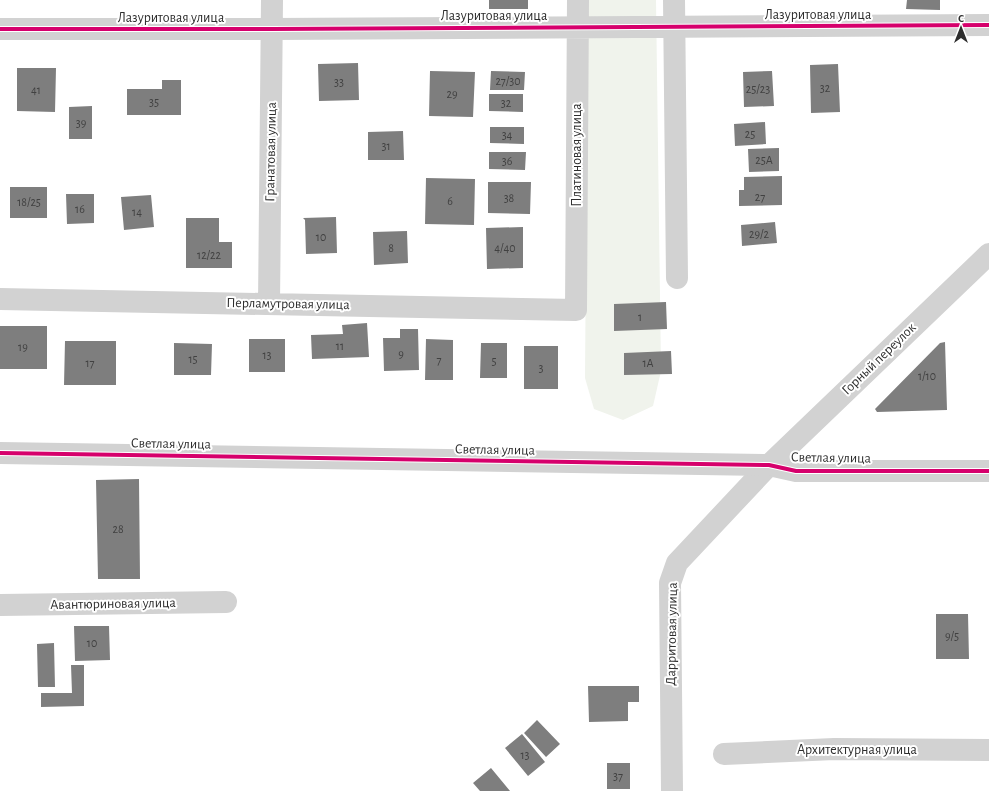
<svg xmlns="http://www.w3.org/2000/svg" width="989" height="791" font-family="'Alegreya Sans',sans-serif">
	<rect width="100%" height="100%" fill="#fff"/>
	<path fill="#f0f3ec" d="M 588,0 L 656,0 L 661,371 L 653,406 L 623,420 L 594,409 L 585,378 Z"/>
	<path fill="#7e7e7e" d="M 489,0 L 528,0 L 528,9 L 489,9 Z
		M 907,0 L 940,0 L 940,10 L 906,9 Z
		M 358,63 L 359,100 L 319,101 L 318,64 Z
		M 838,64 L 840,112 L 811,113 L 810,65 Z
		M 17,68 L 56,68 L 55,112 L 17,111 Z
		M 430,71 L 475,72 L 473,117 L 429,116 Z
		M 491,71 L 525,72 L 524,90 L 490,90 Z
		M 772,71 L 774,106 L 744,107 L 743,72 Z
		M 162,80 L 181,80 L 181,115 L 127,115 L 127,89 L 162,89 Z
		M 489,94 L 523,94 L 523,112 L 489,111 Z
		M 92,106 L 92,139 L 69,139 L 69,107 Z
		M 765,122 L 766,144 L 735,146 L 734,124 Z
		M 490,127 L 524,127 L 524,144 L 490,143 Z
		M 403,131 L 404,160 L 368,160 L 368,132 Z
		M 779,148 L 779,171 L 749,172 L 748,149 Z
		M 489,152 L 526,152 L 525,170 L 489,169 Z
		M 782,176 L 782,205 L 739,206 L 739,190 L 744,190 L 744,177 Z
		M 426,178 L 475,179 L 474,225 L 425,224 Z
		M 488,182 L 531,182 L 530,214 L 488,213 Z
		M 10,187 L 47,187 L 47,218 L 10,218 Z
		M 66,194 L 94,194 L 94,223 L 67,224 Z
		M 151,195 L 154,227 L 124,230 L 121,197 Z
		M 336,217 L 337,253 L 306,254 L 305,220 L 303,218 Z
		M 186,218 L 219,218 L 219,242 L 232,242 L 232,268 L 186,268 Z
		M 775,222 L 777,243 L 742,246 L 741,225 Z
		M 523,227 L 523,268 L 487,269 L 486,228 Z
		M 407,231 L 408,263 L 374,265 L 373,232 Z
		M 666,302 L 667,329 L 614,331 L 614,304 Z
		M 367,323 L 369,357 L 312,359 L 311,335 L 343,334 L 342,325 Z
		M 0,326 L 47,326 L 47,369 L 0,369 Z
		M 400,329 L 418,329 L 419,370 L 384,371 L 383,338 L 400,338 Z
		M 249,339 L 285,339 L 285,372 L 249,372 Z
		M 426,339 L 453,340 L 453,380 L 425,380 Z
		M 65,341 L 116,341 L 116,385 L 64,385 Z
		M 945,342 L 947,410 L 877,412 L 875,409 L 940,343 Z
		M 174,343 L 212,344 L 211,375 L 174,375 Z
		M 481,343 L 507,343 L 507,378 L 480,378 Z
		M 524,346 L 558,346 L 558,389 L 524,389 Z
		M 671,351 L 672,374 L 624,375 L 624,353 Z
		M 139,479 L 140,579 L 98,579 L 96,480 Z
		M 936,614 L 968,614 L 969,659 L 936,659 Z
		M 74,626 L 109,626 L 110,660 L 75,661 Z
		M 54,643 L 55,687 L 38,687 L 37,644 Z
		M 71,665 L 84,665 L 84,706 L 41,707 L 41,693 L 72,693 Z
		M 588,686 L 639,686 L 639,702 L 628,702 L 628,721 L 589,722 Z
		M 537,720 L 560,744 L 546,757 L 524,733 Z
		M 522,734 L 545,762 L 528,776 L 505,748 Z
		M 607,763 L 630,763 L 630,789 L 607,789 Z
		M 491,768 L 510,791 L 480,791 L 473,783 Z"/>
	<g fill="none" stroke-linecap="round" stroke-linejoin="round">
		<path stroke="#d2d2d2" stroke-width="22" d="M 674,0 L 677,278
			M 0,29 L 272,29 L 989,25
			M 0,299 L 576,310 L 578,0
			M 269,304 L 272,0
			M 0,605 L 226,602
			M 724,754 L 834,749 L 989,750
			M 672,791 L 670,583 L 677,563 L 769,465 L 796,471 L 989,471"/>
		<path stroke="#d2d2d2" stroke-width="22" d="M 0,453 L 769,465 L 989,254"/>
		<defs>
			<path id="cycleway" d="M 0,29 L 272,29 L 989,25
				M 0,453 L 769,465 L 796,471 L 989,471"/>
		</defs>
		<use href="#cycleway" stroke="#fff" stroke-width="6"/>
		<use href="#cycleway" stroke="#d6006c" stroke-width="4"/>
	</g>
	<g text-anchor="middle" dominant-baseline="central" stroke-width="4" stroke-linejoin="round" paint-order="stroke">
		<g font-size="12" fill="#414141">
			<text x="508" y="81">27/30</text>
			<text x="339" y="82">33</text>
			<text x="825" y="88">32</text>
			<text x="758" y="89">25/23</text>
			<text x="36" y="90">41</text>
			<text x="452" y="94">29</text>
			<text x="154" y="102">35</text>
			<text x="506" y="103">32</text>
			<text x="81" y="123">39</text>
			<text x="750" y="134">25</text>
			<text x="507" y="135">34</text>
			<text x="386" y="146">31</text>
			<text x="764" y="160">25А</text>
			<text x="507" y="161">36</text>
			<text x="760" y="197">27</text>
			<text x="509" y="198">38</text>
			<text x="450" y="201">6</text>
			<text x="29" y="202">18/25</text>
			<text x="80" y="209">16</text>
			<text x="137" y="212">14</text>
			<text x="759" y="234">29/2</text>
			<text x="321" y="237">10</text>
			<text x="391" y="248">8</text>
			<text x="505" y="248">4/40</text>
			<text x="209" y="255">12/22</text>
			<text x="640" y="317">1</text>
			<text x="340" y="346">11</text>
			<text x="23" y="347">19</text>
			<text x="401" y="354">9</text>
			<text x="267" y="355">13</text>
			<text x="193" y="359">15</text>
			<text x="439" y="360">7</text>
			<text x="494" y="361">5</text>
			<text x="90" y="363">17</text>
			<text x="648" y="363">1А</text>
			<text x="541" y="368">3</text>
			<text x="927" y="376">1/10</text>
			<text x="118" y="529">28</text>
			<text x="952" y="636">9/5</text>
			<text x="92" y="643">10</text>
			<text x="525" y="755">13</text>
			<text x="618" y="776">37</text>
		</g>
		<g font-size="14" fill="#2d2d2d" stroke="#fff">
			<text x="818" y="15">Лазуритовая улица</text>
			<text x="494" y="16">Лазуритовая улица</text>
			<text x="171" y="18">Лазуритовая улица</text>
			<text transform="translate(271 152) rotate(-89)">Гранатовая улица</text>
			<text transform="translate(577 155) rotate(-90)">Платиновая улица</text>
			<text transform="translate(288 304) rotate(1)">Перламутровая улица</text>
			<text transform="translate(879 359) rotate(-44)">Горный переулок</text>
			<text transform="translate(171 444) rotate(1)">Светлая улица</text>
			<text transform="translate(495 450) rotate(1)">Светлая улица</text>
			<text transform="translate(831 458) rotate(1)">Светлая улица</text>
			<text transform="translate(113 604) rotate(-1)">Авантюриновая улица</text>
			<text transform="translate(672 634) rotate(-89)">Дарритовая улица</text>
			<text x="857" y="750">Архитектурная улица</text>
		</g>
	</g>
	<g transform="translate(961 28)" stroke="#ffffff" stroke-width="3" paint-order="stroke">
	<path d="M0-3L7 15L0 10L-7 15Z" fill="#2d2d2d"/>
	<text y="-6" font-size="11" font-weight="bold" text-anchor="middle" fill="#2d2d2d">С</text>
	</g>
</svg>
